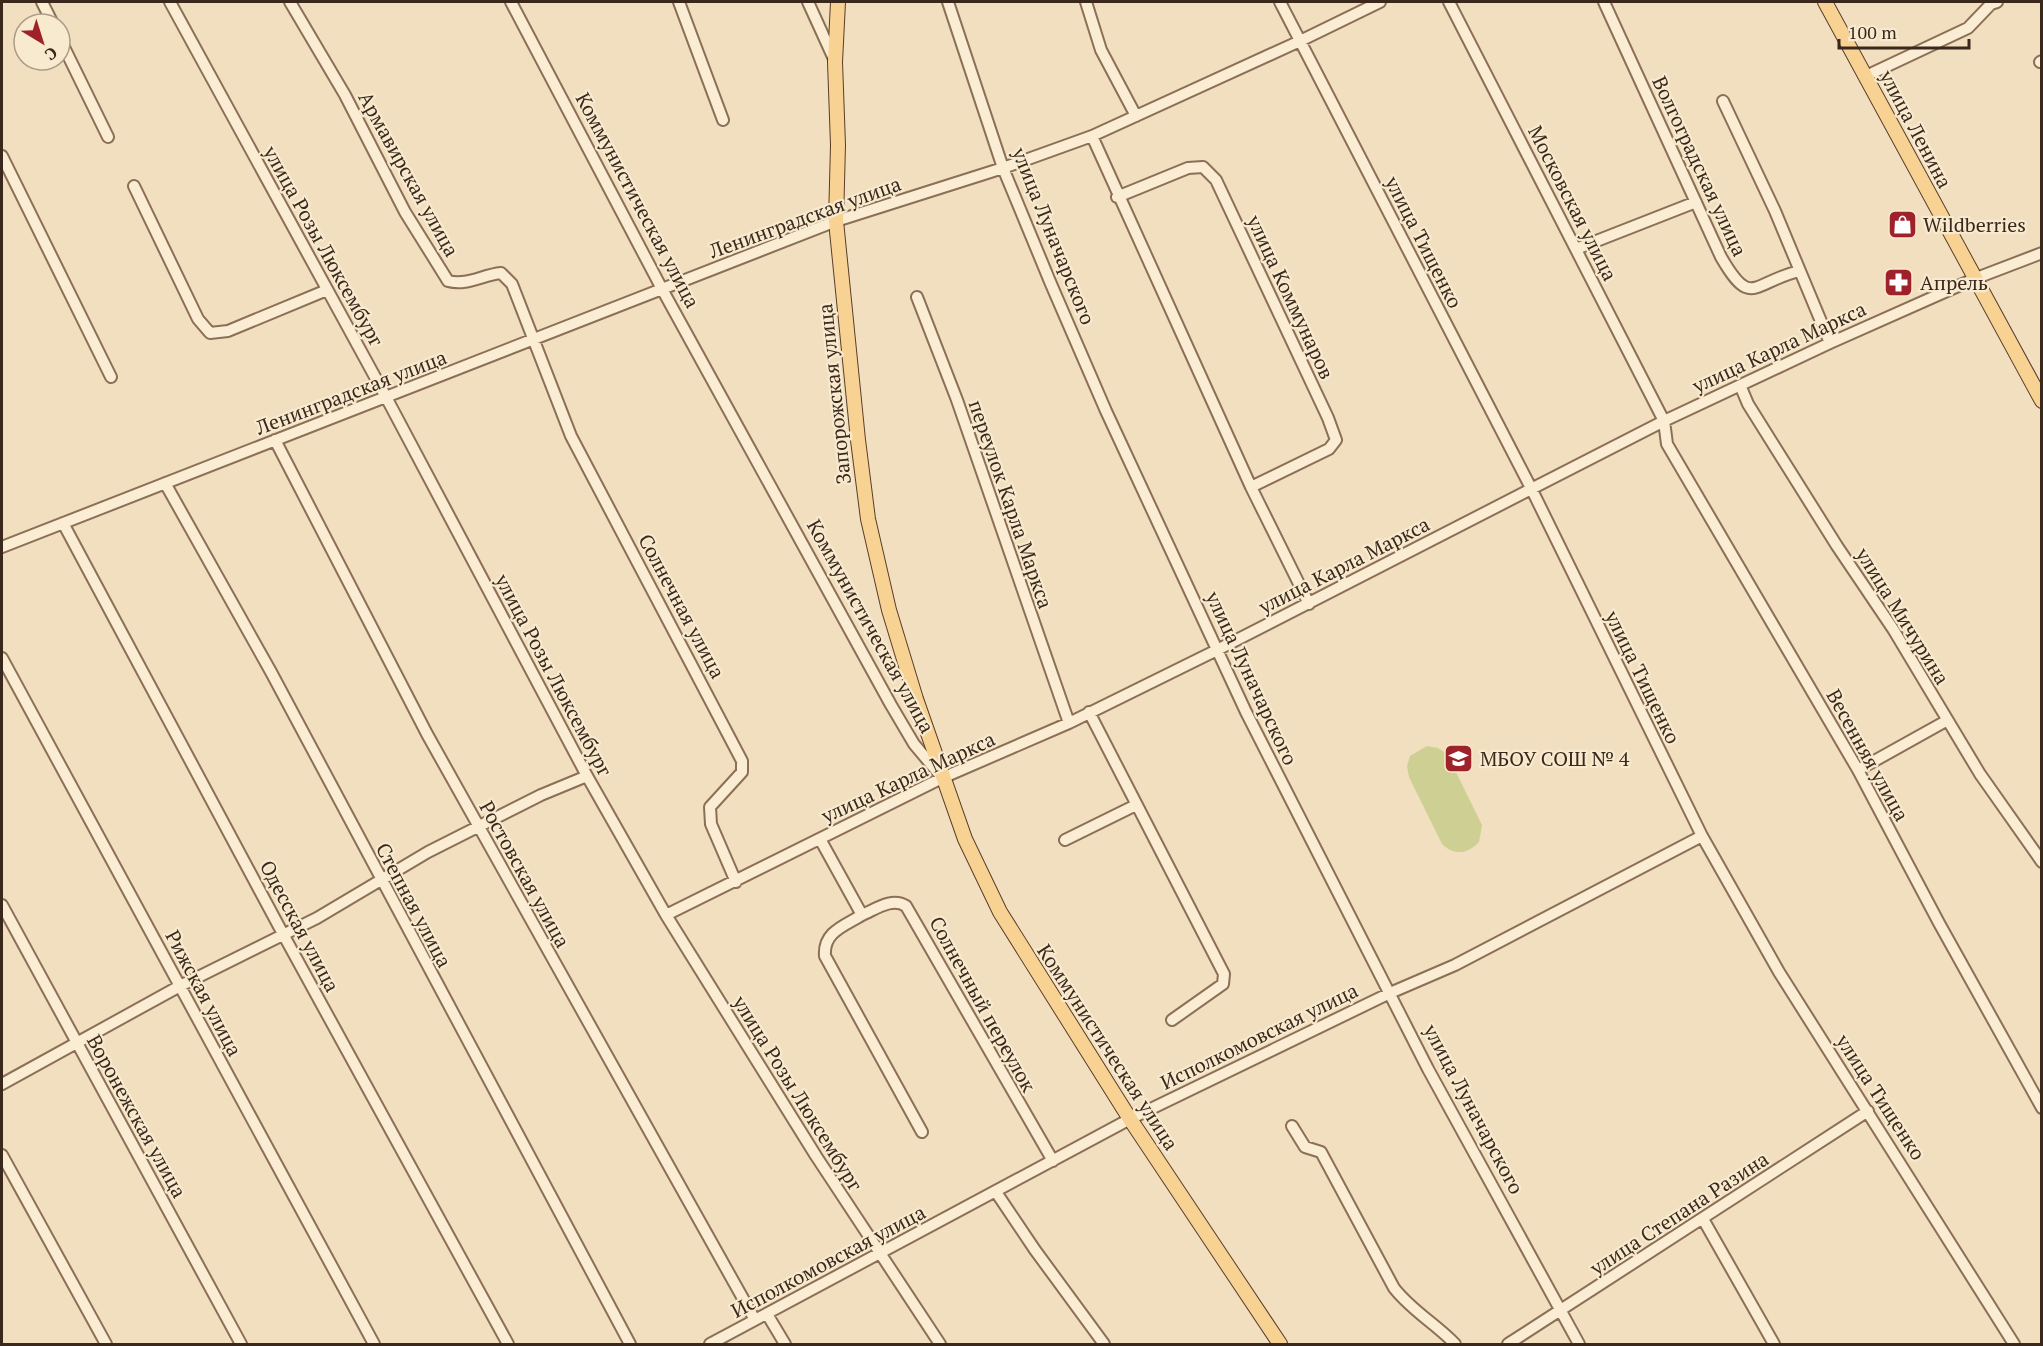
<svg xmlns="http://www.w3.org/2000/svg" width="2043" height="1346" font-family="'PT Serif',serif">
	<rect width="100%" height="100%" fill="#f1dfbf"/>
	<path fill="#cdd092" d="M 1427,746 L 1438,748 L 1447,754 L 1482,825 L 1479,842 C 1468,854 1454,856 1442,844 L 1409,777 L 1407,766 L 1410,756 Z"/>
	<g fill="none" stroke-linecap="round" stroke-linejoin="round">
		<defs>
			<path id="minor" d="M 42,2 L 53,24
				M 170,2 L 386,397 L 587,776 L 666,915 L 816,1156 L 940,1344
				M 290,2 L 345,95 L 405,212 L 448,281 C 467,286 482,275 501,273 L 512,284 L 571,436 L 742,761 L 742,772 L 710,807 L 711,824 L 736,882
				M 511,2 L 662,289 L 891,705 L 914,744 L 940,775
				M 679,2 L 723,120
				M 808,2 L 834,59
				M 948,2 L 1003,168 L 1051,284 L 1106,411 L 1246,712 L 1428,1069 L 1579,1344
				M 1086,2 L 1101,50 L 1136,116
				M 1280,2 L 1531,488 L 1702,836 L 1779,972 L 2014,1344
				M 1449,2 L 1664,421 L 1667,444 L 1858,770 L 1939,923 L 2042,1108
				M 1604,2 L 1721,257 C 1751,309 1752,283 1799,271
				M 60,39 L 108,137
				M 2040,62 L 2042,61
				M 1866,76 L 1968,28 L 1991,4 L 1997,2
				M 1723,101 L 1775,211 L 1830,343
				M 1092,136 L 1251,487 L 1309,604
				M 2,156 L 111,377
				M 134,186 L 198,319 L 210,333 L 228,331 L 327,290
				M 1117,197 L 1188,168 L 1203,167 L 1216,180 L 1328,418 L 1336,440 L 1329,449 L 1251,487
				M 1576,249 L 1696,202
				M 917,297 L 957,400 L 1069,723
				M 1740,385 L 1748,404 L 1837,546 L 1893,629 L 1980,774 L 2042,862
				M 275,440 L 427,734 L 755,1320
				M 165,483 L 271,672 L 630,1344
				M 63,523 L 283,934 L 508,1344
				M 2,547 L 836,221 L 1003,168 L 1092,136 L 1300,41 L 1380,2
				M 2,658 L 374,1344
				M 1089,712 L 1224,974 L 1223,984 L 1172,1020
				M 1858,770 L 1946,721
				M 820,839 L 862,915 C 844,926 823,932 825,956 L 922,1132
				M 1065,840 L 1136,805
				M 2,905 L 241,1344
				M 666,915 L 942,778 L 1069,723 L 1217,650 L 1664,421 L 1830,343 L 1974,279 L 2042,253
				M 862,915 C 876,909 892,897 906,906 L 1053,1161
				M 2,1084 L 180,986 L 317,918 L 428,852 L 541,795 L 587,776
				M 1292,1126 L 1305,1147 L 1321,1152 L 1394,1288 C 1412,1311 1436,1324 1455,1344
				M 2,1155 L 106,1344
				M 996,1192 L 1035,1250 L 1104,1344
				M 1703,1219 L 1774,1344
				M 767,1314 L 785,1344
				M 710,1344 L 1130,1119 L 1390,993 L 1455,965 L 1702,836
				M 1508,1344 L 1868,1111"/>
			<path id="major" d="M 838,2 L 835,62 L 838,145 L 836,221 L 858,440 L 868,519 L 889,610 L 916,699 L 965,839 L 1000,912 L 1130,1119 L 1280,1344
				M 1825,2 L 2042,401"/>
		</defs>
		<use href="#minor" stroke="#8b6f56" stroke-width="14"/>
		<use href="#major" stroke="#593d2b" stroke-width="16"/>
		<use href="#minor" stroke="#fbedd3" stroke-width="10"/>
		<use href="#major" stroke="#f8d293" stroke-width="14"/>
	</g>
	<defs>
		<symbol id="shop-square" viewBox="-11 -11 22 22"><rect x="-9" y="-9" width="18" height="18" rx="4" fill="#9f212a" stroke="#f8eacf"/><path d="M-5-2.5h2.3a2.7 3.5 0 0 1 5.4 0H5L5.5 6h-11ZM-1.5-2.5h3a1.5 2.3 0 0 0-3 0Z" fill="#fff"/></symbol>
		<symbol id="pharmacy-square" viewBox="-11 -11 22 22"><rect x="-9" y="-9" width="18" height="18" rx="4" fill="#9f212a" stroke="#f8eacf"/><path d="M-2-6h4v4h4v4h-4v4h-4v-4h-4v-4h4Z" fill="#fff"/></symbol>
		<symbol id="school-square" viewBox="-11 -11 22 22"><rect x="-9" y="-9" width="18" height="18" rx="4" fill="#9f212a" stroke="#f8eacf"/><path d="M0-5L7-2L0 1L-7-2ZM-4 1L0 2.5L4 1V4Q0 6-4 4Z" fill="#fff"/></symbol>
	</defs>
	<g fill-rule="evenodd">
		<use href="#shop-square" x="1886" y="208" width="33" height="33"/>
		<use href="#pharmacy-square" x="1882" y="266" width="33" height="33"/>
		<use href="#school-square" x="1442" y="742" width="33" height="33"/>
	</g>
	<g text-anchor="middle" dominant-baseline="central" stroke-width="4.5" stroke-linejoin="round" paint-order="stroke">
		<g font-size="20" fill="#3a281c" stroke="#f8eacf">
			<text transform="translate(1916 129) rotate(62)">улица Ленина</text>
			<text transform="translate(1700 166) rotate(65)">Волгоградская улица</text>
			<text transform="translate(409 174) rotate(61)">Армавирская улица</text>
			<text transform="translate(638 200) rotate(62)">Коммунистическая улица</text>
			<text transform="translate(1573 203) rotate(63)">Московская улица</text>
			<text transform="translate(805 217) rotate(-20)">Ленинградская улица</text>
			<text transform="translate(1054 236) rotate(68)">улица Луначарского</text>
			<text transform="translate(1424 242) rotate(63)">улица Тищенко</text>
			<text transform="translate(324 246) rotate(61)">улица Розы Люксембург</text>
			<text transform="translate(1291 297) rotate(65)">улица Коммунаров</text>
			<text transform="translate(1779 347) rotate(-25)">улица Карла Маркса</text>
			<text transform="translate(351 392) rotate(-21)">Ленинградская улица</text>
			<text transform="translate(834 394) rotate(-96)">Запорожская улица</text>
			<text transform="translate(1011 504) rotate(71)">переулок Карла Маркса</text>
			<text transform="translate(1344 565) rotate(-27)">улица Карла Маркса</text>
			<text transform="translate(682 606) rotate(62)">Солнечная улица</text>
			<text transform="translate(1903 616) rotate(58)">улица Мичурина</text>
			<text transform="translate(871 626) rotate(61)">Коммунистическая улица</text>
			<text transform="translate(554 675) rotate(62)">улица Розы Люксембург</text>
			<text transform="translate(1643 677) rotate(64)">улица Тищенко</text>
			<text transform="translate(1252 678) rotate(65)">улица Луначарского</text>
			<text transform="translate(1868 755) rotate(61)">Весенняя улица</text>
			<text transform="translate(908 777) rotate(-25)">улица Карла Маркса</text>
			<text transform="translate(525 874) rotate(61)">Ростовская улица</text>
			<text transform="translate(414 905) rotate(62)">Степная улица</text>
			<text transform="translate(300 926) rotate(62)">Одесская улица</text>
			<text transform="translate(204 993) rotate(62)">Рижская улица</text>
			<text transform="translate(983 1004) rotate(61)">Солнечный переулок</text>
			<text transform="translate(1259 1036) rotate(-26)">Исполкомовская улица</text>
			<text transform="translate(1108 1047) rotate(57)">Коммунистическая улица</text>
			<text transform="translate(798 1093) rotate(58)">улица Розы Люксембург</text>
			<text transform="translate(1881 1097) rotate(57)">улица Тищенко</text>
			<text transform="translate(1474 1109) rotate(62)">улица Луначарского</text>
			<text transform="translate(137 1116) rotate(61)">Воронежская улица</text>
			<text transform="translate(1679 1213) rotate(-33)">улица Степана Разина</text>
			<text transform="translate(828 1261) rotate(-28)">Исполкомовская улица</text>
		</g>
		<g font-size="20" fill="#3a281c" stroke="#f8eacf" text-anchor="start">
			<text x="1923" y="224">Wildberries</text>
			<text x="1920" y="282">Апрель</text>
			<text x="1480" y="758">МБОУ СОШ № 4</text>
		</g>
	</g>
	<rect width="2043" height="1346" fill="none" stroke="#3a281c" stroke-width="6"/>
	<g transform="translate(42 42) rotate(142)"><circle r="28" fill="#f8eacf" stroke="#ac9c87" stroke-width="1.5"/>
	<path d="M0-4.5L10 22L0 15L-10 22Z" fill="#9f212a"/>
	<text y="-9" font-size="16" font-weight="bold" text-anchor="middle" fill="#3a281c">С</text>
	</g>
	<path d="M1839 39v9h130v-9" fill="none" stroke="#3a281c" stroke-width="3"/>
	<text x="1848" y="39" font-size="18" fill="#3a281c" stroke="#f8eacf" stroke-width="4.5" paint-order="stroke">100 m</text>
</svg>
